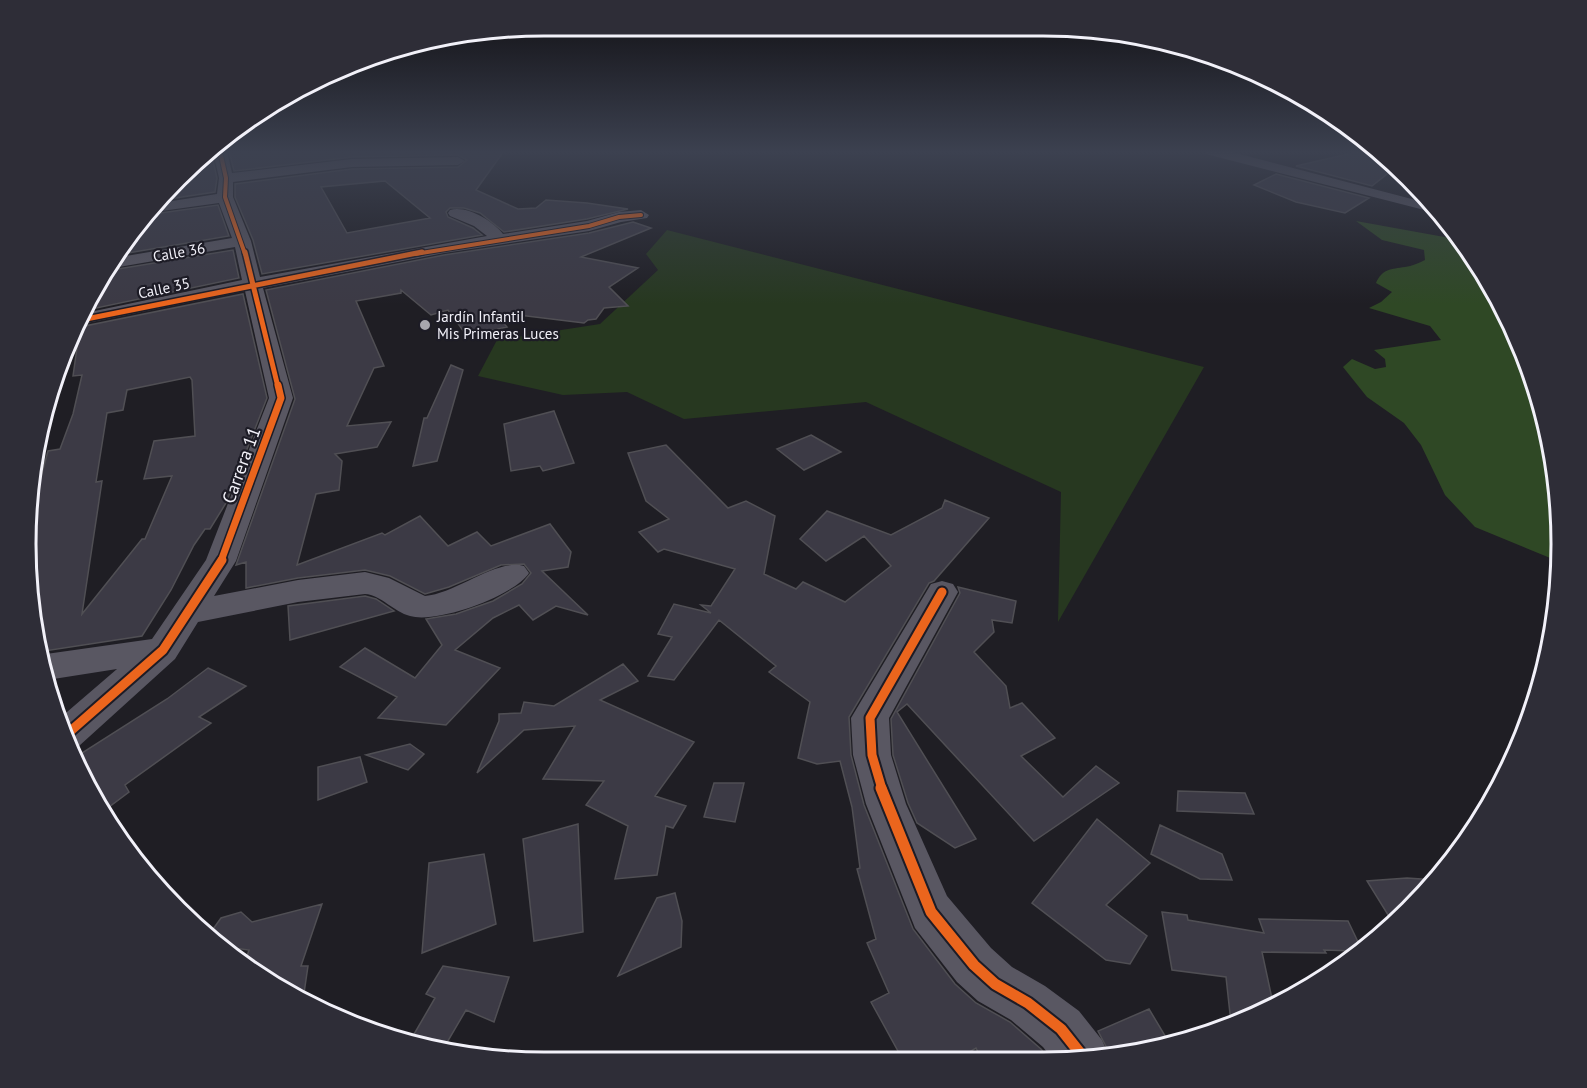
<svg xmlns="http://www.w3.org/2000/svg" width="1587" height="1088" font-family="'PT Sans',sans-serif">
	<rect width="100%" height="100%" fill="#1f1e24"/>
	<path fill="#273820" d="M 667,230 L 1204,367 L 1058,622 L 1061,492 L 866,402 L 684,419 L 627,392 L 563,395 L 478,376 L 497,340 L 600,324 L 658,270 L 646,254 Z"/>
	<path fill="#2f4825" d="M 1356,221 L 1461,240 L 1474,256 L 1522,346 L 1552,443 L 1561,544 L 1560,562 L 1475,527 L 1445,495 L 1421,445 L 1404,423 L 1367,397 L 1343,367 L 1352,359 L 1375,369 L 1386,367 L 1385,359 L 1374,350 L 1441,340 L 1430,326 L 1369,308 L 1381,302 L 1392,292 L 1376,283 C 1382,269 1391,269 1405,267 C 1412,266 1419,263 1425,260 L 1424,250 L 1382,240 Z"/>
	<path fill="#3c3a45" stroke="#504f54" stroke-width="1.5" fill-rule="evenodd" d="M 229,151 L 504,151 L 476,190 L 518,209 L 536,208 L 546,200 L 587,203 L 628,209 L 587,219 L 504,232 L 480,213 L 464,208 L 450,208 L 446,212 L 448,217 L 473,228 L 482,235 L 262,274 L 253,240 L 235,197 L 235,184 L 352,169 L 458,167 L 467,160 L 458,155 L 352,157 L 234,171 ZM 385,181 L 430,218 L 347,233 L 321,187 Z
		M 1361,151 L 1373,151 L 1396,167 L 1372,186 L 1296,166 Z
		M 211,152 L 217,178 L 215,192 L 155,201 L 182,178 L 195,176 L 193,168 Z
		M 1276,174 L 1369,198 L 1345,213 L 1296,202 L 1254,185 Z
		M 218,205 L 229,236 L 122,254 L 146,215 Z
		M 633,222 L 651,228 L 581,257 L 638,268 L 609,287 L 628,306 L 604,308 L 596,319 L 588,320 L 584,323 L 494,312 L 507,327 L 467,336 L 448,310 L 431,315 L 401,290 L 401,293 L 356,301 L 384,366 L 374,368 L 347,426 L 391,422 L 377,447 L 335,454 L 342,461 L 339,490 L 316,494 L 297,565 L 382,533 L 385,535 L 420,516 L 448,546 L 477,532 L 491,546 L 550,524 L 571,552 L 568,567 L 542,571 L 588,615 L 556,606 L 533,620 L 519,605 L 493,618 L 455,650 L 500,668 L 446,725 L 378,718 L 397,697 L 340,667 L 365,648 L 415,678 L 442,645 L 426,619 L 456,614 L 493,601 L 522,584 L 531,573 L 524,564 L 501,565 L 449,587 L 425,594 L 390,576 L 365,570 L 298,578 L 246,588 L 246,562 L 236,565 L 295,399 L 266,290 L 444,255 L 589,233 Z
		M 233,250 L 239,278 L 87,310 L 112,270 Z
		M 243,294 L 267,398 L 226,503 L 210,529 L 205,529 L 194,545 L 171,590 L 142,636 L 38,652 L 35,645 L 31,513 L 48,451 L 60,449 L 73,414 L 82,375 L 73,376 L 80,327 ZM 190,377 L 192,380 L 195,436 L 154,441 L 144,479 L 172,476 L 145,539 L 142,539 L 82,614 L 102,481 L 96,482 L 107,413 L 123,410 L 127,390 Z
		M 451,365 L 463,370 L 437,461 L 413,466 L 424,418 L 427,418 Z
		M 554,411 L 574,463 L 543,471 L 540,466 L 511,471 L 504,424 Z
		M 811,435 L 841,452 L 804,470 L 777,449 Z
		M 666,445 L 728,508 L 746,501 L 775,516 L 764,574 L 796,589 L 803,582 L 845,602 L 891,566 L 864,536 L 826,561 L 800,539 L 827,511 L 891,535 L 942,508 L 945,500 L 989,518 L 934,581 L 929,583 L 849,717 L 851,755 L 864,805 L 913,929 L 955,984 L 976,1003 L 1010,1022 L 1041,1049 L 1052,1062 L 983,1062 L 976,1048 L 952,1062 L 904,1062 L 871,1002 L 889,993 L 867,943 L 876,939 L 857,869 L 860,868 L 852,807 L 840,761 L 817,764 L 798,758 L 810,702 L 769,672 L 776,666 L 719,620 L 674,680 L 648,676 L 672,637 L 658,634 L 674,604 L 711,613 L 701,605 L 711,606 L 735,569 L 664,549 L 658,552 L 639,532 L 669,519 L 646,501 L 628,453 Z
		M 958,587 L 1016,601 L 1012,623 L 992,620 L 994,632 L 974,652 L 1006,686 L 1010,708 L 1022,703 L 1055,738 L 1021,756 L 1063,797 L 1096,766 L 1119,783 L 1034,841 L 907,704 L 897,712 L 976,839 L 955,848 L 917,823 L 908,803 L 893,755 L 891,719 L 960,593 Z
		M 365,596 L 376,599 L 394,611 L 290,640 L 288,606 Z
		M 623,664 L 638,681 L 600,700 L 694,742 L 655,796 L 686,806 L 673,828 L 666,826 L 657,875 L 615,879 L 628,826 L 586,805 L 604,781 L 543,779 L 575,726 L 524,730 L 477,773 L 499,721 L 499,714 L 521,713 L 524,702 L 554,706 Z
		M 208,668 L 246,686 L 199,717 L 211,723 L 125,785 L 129,792 L 105,810 L 79,774 L 74,758 L 167,699 Z
		M 410,744 L 424,754 L 408,770 L 366,755 Z
		M 360,757 L 367,782 L 318,800 L 318,767 Z
		M 714,783 L 744,783 L 735,822 L 704,817 Z
		M 1178,791 L 1245,793 L 1254,814 L 1177,811 Z
		M 1097,819 L 1150,863 L 1106,905 L 1147,936 L 1130,964 L 1106,960 L 1032,903 Z
		M 578,824 L 583,932 L 534,941 L 523,839 Z
		M 1160,825 L 1222,854 L 1232,880 L 1200,879 L 1151,854 Z
		M 484,854 L 496,924 L 422,953 L 429,863 Z
		M 1407,878 L 1435,880 L 1409,911 L 1393,923 L 1367,881 Z
		M 675,893 L 682,921 L 681,947 L 618,976 L 657,898 Z
		M 322,904 L 301,966 L 308,966 L 303,1000 L 256,975 L 244,965 L 249,950 L 220,946 L 208,936 L 221,918 L 241,912 L 252,922 Z
		M 1162,912 L 1187,915 L 1188,920 L 1264,933 L 1259,919 L 1348,921 L 1360,946 L 1354,951 L 1324,950 L 1326,953 L 1262,952 L 1274,1008 L 1231,1023 L 1226,977 L 1172,970 Z
		M 443,966 L 509,977 L 494,1022 L 466,1010 L 445,1046 L 410,1041 L 435,998 L 426,994 Z
		M 1149,1009 L 1170,1044 L 1144,1053 L 1111,1056 L 1098,1031 Z"/>
	<g fill="none" stroke-linecap="round" stroke-linejoin="round">
		<path fill="#595762" fill-rule="evenodd" d="M 213,151 L 227,151 L 232,173 L 352,159 L 458,157 L 465,161 L 458,165 L 352,167 L 233,182 L 233,197 L 251,241 L 260,277 L 487,236 L 474,226 L 450,216 L 448,213 L 450,210 C 467,205 493,221 503,234 L 587,221 L 619,212 L 641,210 L 649,215 L 647,218 L 621,222 L 589,231 L 444,253 L 263,288 L 293,398 L 236,561 L 214,596 L 298,580 L 365,572 L 389,578 L 425,596 C 457,593 497,558 524,566 L 529,573 C 514,596 437,624 410,616 C 394,612 381,595 365,594 L 298,602 L 198,622 L 175,659 L 79,746 L 71,749 L 60,718 L 117,669 L 47,680 L 39,655 L 152,639 L 206,560 L 269,398 L 245,291 L 77,325 L 85,313 L 242,280 L 235,247 L 113,268 L 120,257 L 232,238 L 219,203 L 147,213 L 153,204 L 217,194 L 219,178 Z
			M 1204,151 L 1228,151 L 1431,204 L 1440,214 L 1206,154 Z
			M 942,581 L 953,584 L 958,592 L 889,718 L 891,755 L 906,804 L 947,896 L 991,948 L 1012,967 L 1045,986 L 1079,1011 L 1102,1040 L 1109,1056 L 1054,1061 L 1043,1047 L 1011,1020 L 978,1001 L 957,982 L 915,928 L 866,804 L 853,755 L 851,718 L 931,584 Z"/>
		<defs>
			<path id="cycleway-far4" d="M 220,151 L 226,178 L 225,197 L 245,254
				M 415,254 L 589,226 L 619,217 L 641,215"/>
			<path id="cycleway-far3" d="M 245,252 L 278,387
				M 81,320 L 422,252"/>
			<path id="cycleway-far2" d="M 221,561 L 281,398 L 278,385"/>
			<path id="cycleway-far1" d="M 66,735 L 163,650 L 222,560
				M 882,789 L 872,755 L 870,718 L 942,592"/>
			<path id="cycleway" d="M 881,788 L 931,912 L 974,965 L 995,984 L 1028,1003 L 1061,1029 L 1084,1058"/>
		</defs>
		<use href="#cycleway-far4" stroke="#1d1c26" stroke-width="6"/>
		<use href="#cycleway-far3" stroke="#1d1c26" stroke-width="8"/>
		<use href="#cycleway-far2" stroke="#1d1c26" stroke-width="10"/>
		<use href="#cycleway-far1" stroke="#1d1c26" stroke-width="13"/>
		<use href="#cycleway" stroke="#1d1c26" stroke-width="15"/>
		<use href="#cycleway-far4" stroke="#eb651d" stroke-width="4"/>
		<use href="#cycleway-far3" stroke="#eb651d" stroke-width="5"/>
		<use href="#cycleway-far2" stroke="#eb651d" stroke-width="7"/>
		<use href="#cycleway-far1" stroke="#eb651d" stroke-width="9"/>
		<use href="#cycleway" stroke="#eb651d" stroke-width="11"/>
	</g>
	<linearGradient id="sky" x2="0" y2="1"><stop stop-color="#111014"/><stop offset="0.5" stop-color="#3c4150"/><stop offset="1" stop-color="#3c4150" stop-opacity="0"/></linearGradient>
	<rect width="1587" height="304" fill="url(#sky)"/>
	<circle fill="#a8a7ae" stroke="#1d1c26" stroke-width="2" cx="425" cy="325" r="6"/>
	<g text-anchor="middle" dominant-baseline="central" stroke-width="4.5" stroke-linejoin="round" paint-order="stroke">
		<g font-size="15" fill="#f2f1f9" stroke="#1d1c26">
			<text transform="translate(179 252) rotate(-10)">Calle 36</text>
			<text transform="translate(164 288) rotate(-12)">Calle 35</text>
		</g>
		<g font-size="15" fill="#f2f1f9" stroke="#1d1c26" text-anchor="start">
			<text x="437" y="316">Jardín Infantil<tspan x="437" dy="17">Mis Primeras Luces</tspan></text>
		</g>
		<g font-size="18" fill="#f2f1f9" stroke="#1d1c26">
			<text transform="translate(241 465) rotate(-70)">Carrera 11</text>
		</g>
	</g>
	<path d="M0 0H1587V1088H0ZM544 36H1043A508 508 0 0 1 1551 544V544A508 508 0 0 1 1043 1052H544A508 508 0 0 1 36 544V544A508 508 0 0 1 544 36Z" fill="#2e2d37" fill-rule="evenodd"/>
	<path fill="none" stroke="#f2f1f9" stroke-width="3" d="M544 36H1043A508 508 0 0 1 1551 544V544A508 508 0 0 1 1043 1052H544A508 508 0 0 1 36 544V544A508 508 0 0 1 544 36Z"/>
</svg>
